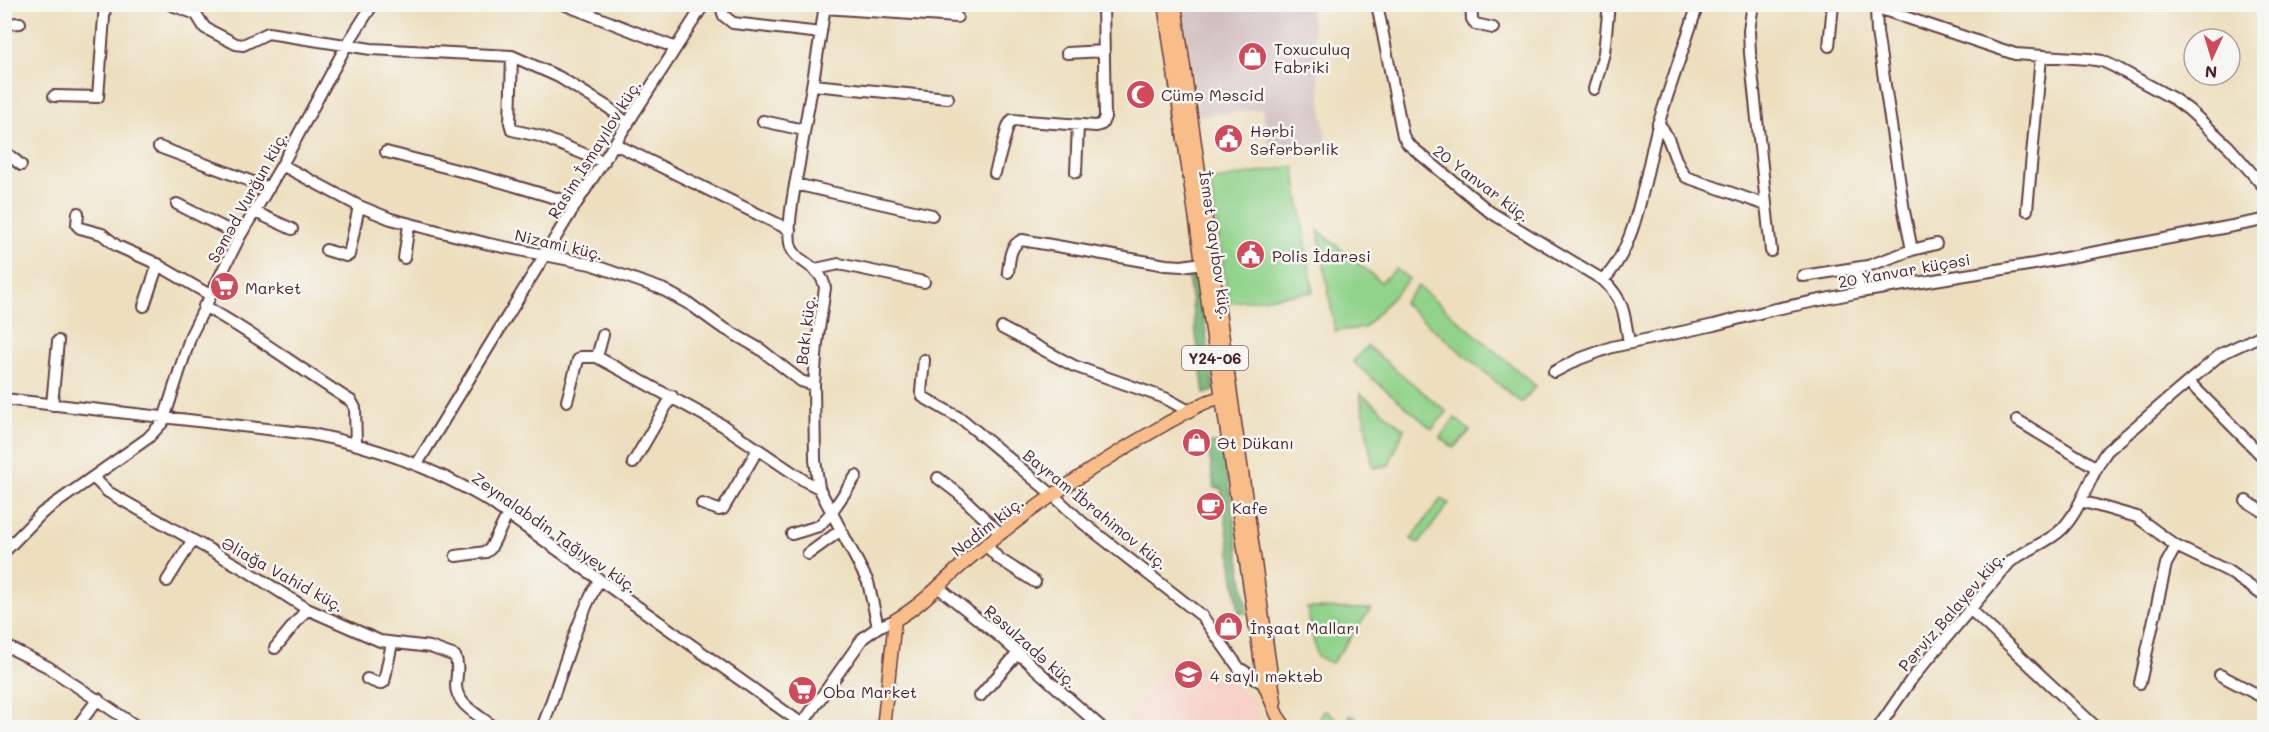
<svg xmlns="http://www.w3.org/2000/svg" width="2269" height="732" font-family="Mali,sans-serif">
	<rect width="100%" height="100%" fill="#f6f6f2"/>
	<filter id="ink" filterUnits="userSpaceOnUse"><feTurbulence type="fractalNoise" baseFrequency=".0167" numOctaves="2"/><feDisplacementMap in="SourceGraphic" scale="12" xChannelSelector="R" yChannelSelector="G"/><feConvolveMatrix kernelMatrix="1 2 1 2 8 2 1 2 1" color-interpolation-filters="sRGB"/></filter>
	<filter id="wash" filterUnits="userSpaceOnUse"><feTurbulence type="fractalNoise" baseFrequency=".008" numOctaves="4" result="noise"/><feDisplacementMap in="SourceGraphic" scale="24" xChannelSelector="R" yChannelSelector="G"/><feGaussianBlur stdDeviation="1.35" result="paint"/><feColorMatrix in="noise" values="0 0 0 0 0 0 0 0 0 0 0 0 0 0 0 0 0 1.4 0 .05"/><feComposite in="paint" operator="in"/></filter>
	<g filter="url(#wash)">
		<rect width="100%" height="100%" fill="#eddfbe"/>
		<path fill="#f7d1c8" d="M 1178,652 L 1254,699 L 1261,727 L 1122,727 Z"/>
		<path fill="#d2bfc0" d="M 1181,5 L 1310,5 L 1326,143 L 1271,154 L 1262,109 L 1199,116 Z"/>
		<path fill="#91d38b" stroke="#6e795b" stroke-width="1.5" d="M 1294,166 L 1313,292 L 1229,303 L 1210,181 Z
			M 1318,230 L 1381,282 L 1396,269 L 1409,279 L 1364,328 L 1335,331 Z
			M 1418,286 L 1536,386 L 1521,403 L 1403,303 Z
			M 1367,346 L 1447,412 L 1432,429 L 1353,362 Z
			M 1360,393 L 1404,429 L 1389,465 L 1373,468 Z
			M 1455,418 L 1470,431 L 1454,448 L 1440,437 Z
			M 1441,499 L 1449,503 L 1419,544 L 1411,539 Z
			M 1307,608 L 1371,609 L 1332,663 L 1317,657 Z
			M 1324,710 L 1344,724 L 1351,715 L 1369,727 L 1315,727 Z"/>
		<path fill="#74b577" stroke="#5f6a51" stroke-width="1.5" d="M 1188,275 L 1198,275 L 1214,391 L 1204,394 Z
			M 1223,442 L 1247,613 L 1239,613 L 1221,488 L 1214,488 L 1208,444 Z"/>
	</g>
	<g filter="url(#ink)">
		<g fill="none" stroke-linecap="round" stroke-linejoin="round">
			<defs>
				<path id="minor" d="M 169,4 L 196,14 L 205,28 L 236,44 L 243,45 L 268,33 L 371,49 L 512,56 L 559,77 L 609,108 L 628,124
					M 563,4 L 676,48
					M 720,4 L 724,16 L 733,23 L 821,33
					M 825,4 C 818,58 807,111 799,164 C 795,185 787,223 790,243 C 793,264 821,263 825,288 L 817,343 L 814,385 L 815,460 L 819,488 L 868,582 L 878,627
					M 1377,4 L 1403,136 L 1408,144 L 1490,212 L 1603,280 C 1625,301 1624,314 1629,343
					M 1471,4 L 1472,19 L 1475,24 L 1493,28
					M 1753,4 L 1749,31 L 1750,53 L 1771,251
					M 1866,4 L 2015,54 L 2089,59 L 2102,61 L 2115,67 L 2174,99 L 2189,110 L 2229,147 L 2264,187
					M 824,8 L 957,17
					M 1876,8 L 1877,32 L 1904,211 L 1912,250
					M 4,24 L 20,23
					M 1829,46 L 1833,4
					M 1067,53 L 1104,51
					M 512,56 L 510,123 L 512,130 L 539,136 L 604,162
					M 813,85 L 948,98
					M 1594,89 L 1604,53 L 1609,4
					M 54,96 L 98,97 L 105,4
					M 763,121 L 804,130
					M 1658,123 C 1673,139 1672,161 1686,177 L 1766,205
					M 615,144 L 790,230
					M 159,147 L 269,188
					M 4,151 L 21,165
					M 386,152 L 488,178 L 576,204
					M 282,165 L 359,206 L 391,219 L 489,244 L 590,264 L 662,289 L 691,305 L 720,326 L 760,349 L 801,381 L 814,385
					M 1076,172 L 1078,125
					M 995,173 L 1008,126 L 1012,120 L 1096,126 L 1102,124 L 1105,117 L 1103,4
					M 795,184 L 932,215
					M 177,204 L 240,236
					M 2027,210 L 2041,57
					M 255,212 L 292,229
					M 78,213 L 77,225 L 80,228 L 102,234 L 117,246 L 151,261 L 210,295
					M 326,250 L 346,256 L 349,255 L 359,206
					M 404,258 L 409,225
					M 1856,268 L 1860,292
					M 816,269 L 839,264 L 924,282
					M 1008,272 C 1010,259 1009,246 1022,240 L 1166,265 L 1182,266 L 1202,263
					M 1803,276 L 1868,266 L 1912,250 L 1936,244
					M 1603,280 C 1638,248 1646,167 1659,122 C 1671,83 1685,44 1698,4
					M 144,306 L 158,264
					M 204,306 C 255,334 301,370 351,401 L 355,408 L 356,444
					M 1002,328 L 1074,366 L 1165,398 L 1189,411
					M 597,357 L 603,335
					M 924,360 L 921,392 L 923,397 L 963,420 L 1054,496 L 1083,523 L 1202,616 L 1239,668 L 1264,684
					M 1554,372 L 1579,359 L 1612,347 L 1714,325 L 1771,310 L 1860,292 L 2034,264 L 2264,220
					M 2189,382 L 2263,457
					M 4,399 L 311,434 C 374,446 434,468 489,501 L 808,728
					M 567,401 L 578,360 L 581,357 L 597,357 L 722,425 L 805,481 L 819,488
					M 52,405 L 58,341
					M 2017,420 L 2095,467
					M 633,463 L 672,396
					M 417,464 L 576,204 L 704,4
					M 93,477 L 108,492 L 249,572 L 307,609 L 380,641 L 430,647 L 455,656 C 459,665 457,674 456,684 C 455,705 481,716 495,728
					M 938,478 L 959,494 L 1001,534
					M 2081,501 L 2137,517 L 2176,546 L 2228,571 L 2264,596
					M 2246,501 L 2264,512
					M 702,504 L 719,510 L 723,509 L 758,449
					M 792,534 L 819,526 L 831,513 L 856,476
					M 986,545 L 998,558 L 1035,582
					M 4,552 L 42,513 L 148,438 L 163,422 L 191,335 L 240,236 L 282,165 L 346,46 L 373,4
					M 808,554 L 841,530
					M 456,556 L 486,552 L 490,549 L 508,514
					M 167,581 L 192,541
					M 939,588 L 999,636 L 1102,728
					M 1971,610 L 2097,728
					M 4,645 L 48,667 L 139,728
					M 275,648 L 307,609
					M 2220,675 L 2264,698
					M 367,679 L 380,684 L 384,682 L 392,643
					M 2140,683 L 2166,564 L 2176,546
					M 980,696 L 1018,653
					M 800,727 L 863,638 L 878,627 L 895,620
					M 76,728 L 98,699
					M 542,728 C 561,678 574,626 599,580
					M 1878,728 L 1913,677 L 2010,562 C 2026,549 2048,543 2062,529 C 2083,507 2089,475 2107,451 L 2221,354 L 2264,334"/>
				<path id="major" d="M 1164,4 L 1264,684 L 1277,715 L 1286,728
					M 1175,4 L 1275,702
					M 883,728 L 895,620 C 927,602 948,575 976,553 C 1036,504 1102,460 1169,422 C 1188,412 1206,399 1228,396"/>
			</defs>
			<use href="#minor" stroke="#623c41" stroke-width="14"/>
			<use href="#major" stroke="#623c41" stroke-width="15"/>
			<use href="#minor" stroke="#fff" stroke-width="10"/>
			<use href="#major" stroke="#f8bd88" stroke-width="12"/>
		</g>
	</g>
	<defs>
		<symbol id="shop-disc" viewBox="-11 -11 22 22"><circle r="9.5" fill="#d1495b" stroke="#f6f6f2"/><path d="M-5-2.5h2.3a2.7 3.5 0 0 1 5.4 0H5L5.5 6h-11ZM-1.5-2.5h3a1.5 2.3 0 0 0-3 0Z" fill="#fff"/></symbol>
		<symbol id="mosque-disc" viewBox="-11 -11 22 22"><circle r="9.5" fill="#d1495b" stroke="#f6f6f2"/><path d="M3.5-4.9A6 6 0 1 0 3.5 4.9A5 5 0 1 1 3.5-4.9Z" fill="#fff"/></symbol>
		<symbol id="civic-disc" viewBox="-11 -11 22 22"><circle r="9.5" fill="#d1495b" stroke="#f6f6f2"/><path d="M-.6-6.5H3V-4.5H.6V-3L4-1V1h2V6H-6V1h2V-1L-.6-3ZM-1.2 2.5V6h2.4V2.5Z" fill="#fff"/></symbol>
		<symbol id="supermarket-disc" viewBox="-11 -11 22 22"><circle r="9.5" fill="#d1495b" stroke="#f6f6f2"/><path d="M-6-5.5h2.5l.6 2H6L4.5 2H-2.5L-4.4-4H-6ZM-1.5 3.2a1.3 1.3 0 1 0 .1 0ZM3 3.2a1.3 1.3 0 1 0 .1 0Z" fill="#fff"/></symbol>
		<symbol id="cafe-disc" viewBox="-11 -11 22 22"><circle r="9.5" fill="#d1495b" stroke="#f6f6f2"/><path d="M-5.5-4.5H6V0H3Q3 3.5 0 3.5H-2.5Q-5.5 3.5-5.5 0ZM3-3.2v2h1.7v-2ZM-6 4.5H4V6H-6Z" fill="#fff"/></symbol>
		<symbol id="school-disc" viewBox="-11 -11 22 22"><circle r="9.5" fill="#d1495b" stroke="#f6f6f2"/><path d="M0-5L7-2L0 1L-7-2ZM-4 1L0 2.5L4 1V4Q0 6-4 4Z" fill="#fff"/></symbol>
	</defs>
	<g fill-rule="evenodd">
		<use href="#shop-disc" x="1236" y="40" width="33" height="33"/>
		<use href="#mosque-disc" x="1124" y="78" width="33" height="33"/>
		<use href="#civic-disc" x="1212" y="122" width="33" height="33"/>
		<use href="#civic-disc" x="1234" y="238" width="33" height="33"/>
		<use href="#supermarket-disc" x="208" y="270" width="33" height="33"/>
		<use href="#shop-disc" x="1180" y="426" width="33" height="33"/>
		<use href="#cafe-disc" x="1194" y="490" width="33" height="33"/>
		<use href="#shop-disc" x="1212" y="610" width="33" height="33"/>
		<use href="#school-disc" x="1172" y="658" width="33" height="33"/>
		<use href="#supermarket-disc" x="786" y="674" width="33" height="33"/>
	</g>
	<g text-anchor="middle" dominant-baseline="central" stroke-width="5" stroke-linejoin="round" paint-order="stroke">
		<rect fill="#f6f6f2" stroke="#7e6067" stroke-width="1.5" x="1182" y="346" width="66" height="24" rx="4.5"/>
		<g font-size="15" font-weight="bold" fill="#4a1f2b">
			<text x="1215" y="358">Y24-06</text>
		</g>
		<g font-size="16" fill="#4a1f2b" stroke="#f6f6f2" text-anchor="start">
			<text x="1274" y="48">Toxuculuq<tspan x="1274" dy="18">Fabriki</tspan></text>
			<text x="1161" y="94">Cümə Məscid</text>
			<text x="1250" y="130">Hərbi<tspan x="1250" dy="18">Səfərbərlik</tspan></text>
			<text x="1272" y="255">Polis İdarəsi</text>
			<text x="245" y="287">Market</text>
			<text x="1217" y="442">Ət Dükanı</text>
			<text x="1232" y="507">Kafe</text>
			<text x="1250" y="627">İnşaat Malları</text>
			<text x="1210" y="675">4 saylı məktəb</text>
			<text x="823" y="691">Oba Market</text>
		</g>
		<g font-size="16" fill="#4a1f2b" stroke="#f6f6f2">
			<text transform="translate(594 149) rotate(-58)">Rasim İsmayılov küç.</text>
			<text transform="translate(1482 183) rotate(37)">20 Yanvar küç.</text>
			<text transform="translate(247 197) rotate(-61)">Səməd Vurğun küç.</text>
			<text transform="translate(559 244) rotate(13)">Nizami küç.</text>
			<text transform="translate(1216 245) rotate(82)">İsmət Qayıbov küç.</text>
			<text transform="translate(1904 270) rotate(-10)">20 Yanvar küçəsi</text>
			<text transform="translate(805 330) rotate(-83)">Bakı küç.</text>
			<text transform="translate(1096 509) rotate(39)">Bayram İbrahimov küç.</text>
			<text transform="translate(987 526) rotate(-38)">Nadim küç.</text>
			<text transform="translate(555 532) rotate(35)">Zeynalabdin Tağıyev küç.</text>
			<text transform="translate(283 574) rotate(29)">Əliağa Vahid küç.</text>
			<text transform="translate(1951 611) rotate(-49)">Pərviz Balayev küç.</text>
			<text transform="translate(1031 646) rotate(41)">Rəsulzadə küç.</text>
		</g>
	</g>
	<rect width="2269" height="732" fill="none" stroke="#f6f6f2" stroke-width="24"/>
	<g transform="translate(2212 57) rotate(184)"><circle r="28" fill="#f6f6f2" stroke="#b1a0a2" stroke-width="1.5"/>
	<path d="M0-4.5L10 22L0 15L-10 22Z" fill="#d1495b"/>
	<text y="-9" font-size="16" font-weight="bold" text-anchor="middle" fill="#4a1f2b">N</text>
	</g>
</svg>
